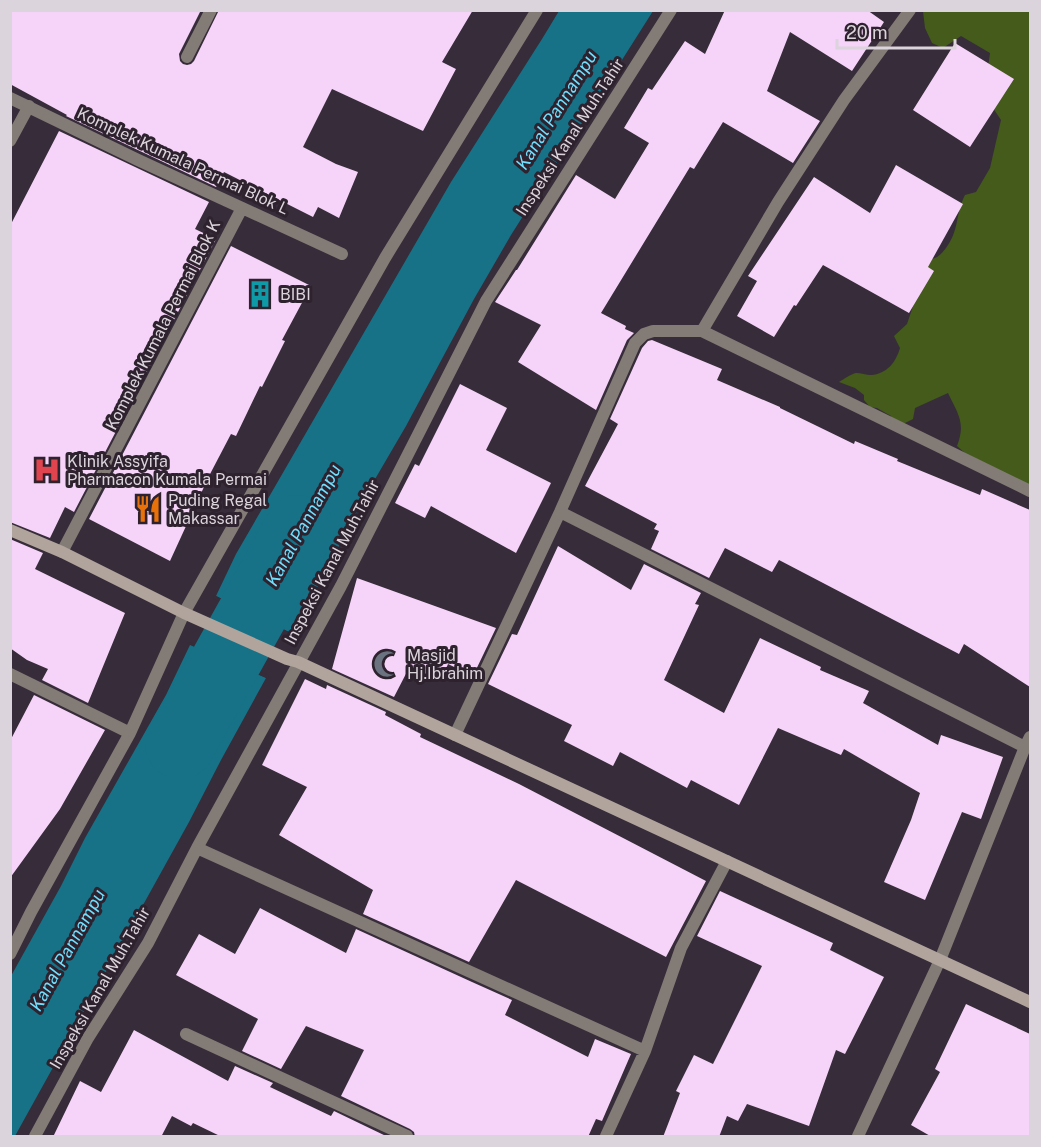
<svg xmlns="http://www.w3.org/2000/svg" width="1041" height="1147" font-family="'Public Sans',sans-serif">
	<rect width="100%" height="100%" fill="#372c39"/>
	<path fill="#445b1c" d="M 923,11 L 1030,11 L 1030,486 L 966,454 L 957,446 C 966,423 958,414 948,393 L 915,408 L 913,419 L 903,424 L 892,420 L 891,416 L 877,408 L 870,407 L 864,400 L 864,395 L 855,388 L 839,382 C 844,379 851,374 856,373 C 861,373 866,375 871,375 C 887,374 896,362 900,348 L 894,336 L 907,324 L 924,274 L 932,259 C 939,257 941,254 946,248 C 960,229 955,214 965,195 L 976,192 L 990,168 L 1001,120 L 989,102 L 986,82 L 990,53 L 961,36 L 943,48 L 932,43 L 925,28 Z"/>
	<path fill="#177287" d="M 559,11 L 653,11 L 511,235 L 474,299 L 406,426 L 364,498 L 293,634 L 216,596 L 236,554 L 451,182 L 542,39 Z
		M 190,645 L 266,678 L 221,760 L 189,822 L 15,1136 L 11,1136 L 11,976 L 61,886 L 85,838 L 166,695 Z"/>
	<path fill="#372c39" d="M 213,595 L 216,596 L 295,635 L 291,637 L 214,599 Z
		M 189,642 L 268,675 L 269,679 L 187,643 Z"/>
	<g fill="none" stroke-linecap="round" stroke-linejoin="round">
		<path stroke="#177287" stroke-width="70" d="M 180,744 L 299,530"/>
	</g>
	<path fill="#f6d3f9" d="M 10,10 L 201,10 L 179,54 L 180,61 L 183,64 L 187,65 L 191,64 L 194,61 L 219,10 L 473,10 L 442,62 L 456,69 L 423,131 L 332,89 L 303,147 L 336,164 L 358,172 L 339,218 L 318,207 L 313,217 L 224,172 L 216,187 L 66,116 L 67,115 L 10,84 Z
		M 725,10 L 867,10 L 884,22 L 852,71 L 790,32 L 767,91 L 820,121 L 793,163 L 723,122 L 694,169 L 690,167 L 601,313 L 626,326 L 625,329 L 634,333 L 627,340 L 596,410 L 518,362 L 541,325 L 495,302 L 516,270 L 517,270 L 576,175 L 615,199 L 649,143 L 624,128 L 648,88 L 652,90 L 685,41 L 705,54 Z
		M 955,43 L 1014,79 L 970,147 L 913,110 Z
		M 59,131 L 209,202 L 195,229 L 216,239 L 74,512 L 65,507 L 50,538 L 10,522 L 10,226 Z
		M 896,165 L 963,204 L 928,267 L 934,271 L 909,313 L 823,265 L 796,306 L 794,305 L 774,337 L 737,316 L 757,281 L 748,276 L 814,177 L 870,213 Z
		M 231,246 L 311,286 L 282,340 L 285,341 L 262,387 L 260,386 L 236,436 L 231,434 L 209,476 L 170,561 L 89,519 Z
		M 652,340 L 722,369 L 717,380 L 780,407 L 780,408 L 854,444 L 855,441 L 898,459 L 897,461 L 980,495 L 982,489 L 1030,510 L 1030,687 L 964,644 L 959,654 L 779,560 L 772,572 L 725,548 L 709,578 L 651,549 L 659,531 L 654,529 L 657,524 L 585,486 L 618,424 L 610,419 L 642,348 L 648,341 Z
		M 460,384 L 507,408 L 486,450 L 551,483 L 516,553 L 431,506 L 425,518 L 395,503 L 415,464 L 419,466 Z
		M 10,539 L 43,553 L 35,569 L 125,613 L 88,703 L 42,680 L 48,669 L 27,660 L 10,648 Z
		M 558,546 L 631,590 L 644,564 L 701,593 L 695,604 L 699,605 L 664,680 L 724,713 L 760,638 L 821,667 L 820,670 L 869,691 L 863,703 L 938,745 L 941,735 L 1003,757 L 981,819 L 962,812 L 925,900 L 884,882 L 911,820 L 920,793 L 844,749 L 841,755 L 778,728 L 739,805 L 691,780 L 687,788 L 620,752 L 613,766 L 564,741 L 572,725 L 488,684 L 512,634 L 517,635 Z
		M 357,578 L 496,628 L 473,676 L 448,664 L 441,681 L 410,666 L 394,697 L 332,669 Z
		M 305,679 L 326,689 L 327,685 L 386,712 L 385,715 L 421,734 L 420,737 L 519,784 L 706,881 L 666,957 L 516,880 L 469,962 L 363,914 L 373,890 L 279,835 L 307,787 L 262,765 Z
		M 34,695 L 105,730 L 60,809 L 10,878 L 10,741 Z
		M 720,891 L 833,943 L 830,950 L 884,977 L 845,1054 L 836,1050 L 809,1126 L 747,1104 L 738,1121 L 727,1116 L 719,1137 L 663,1137 L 680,1093 L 676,1091 L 694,1055 L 713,1064 L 762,966 L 697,936 Z
		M 260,908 L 346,953 L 356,929 L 472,982 L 512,1000 L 505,1015 L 588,1057 L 595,1039 L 631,1054 L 602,1121 L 596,1119 L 588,1137 L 415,1137 L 414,1132 L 410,1129 L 341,1096 L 364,1050 L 306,1026 L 281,1069 L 242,1051 L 258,1019 L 176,975 L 199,934 L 235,954 Z
		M 966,1004 L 1030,1034 L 1030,1137 L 932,1137 L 911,1125 L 940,1072 L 935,1069 Z
		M 134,1030 L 228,1081 L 235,1066 L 273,1083 L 270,1087 L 331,1116 L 334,1111 L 388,1137 L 222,1137 L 193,1123 L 191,1126 L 172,1116 L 161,1137 L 53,1137 L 80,1081 L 101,1092 Z"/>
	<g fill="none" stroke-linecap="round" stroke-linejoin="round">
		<path stroke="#827b76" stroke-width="12" d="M 187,57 L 211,10
			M 10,98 L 138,160 L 342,254
			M 10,141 L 29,106
			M 702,331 L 778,202 L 844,100 L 910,10
			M 560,512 L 1025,747
			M 62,552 L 242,208
			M 10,674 L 130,733
			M 455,735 L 560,512 L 635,343 L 644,334 L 653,331 L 702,331 L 1030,491
			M 197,848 L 645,1051
			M 10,954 L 31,912 L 130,733 L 184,613 L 385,258 L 537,10
			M 186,1034 L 407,1136
			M 35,1136 L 88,1038 L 148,943 L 197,848 L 341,586 L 486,301 L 671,10
			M 606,1136 L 645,1051 L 681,948 L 727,861
			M 858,1136 L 940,960 L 1025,747 L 1030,737"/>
		<path stroke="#b0a49c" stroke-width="12" d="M 10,530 L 62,552 L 184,613 L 287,659 L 298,662 L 1030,1002"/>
	</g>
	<defs>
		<symbol id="building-bare" viewBox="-9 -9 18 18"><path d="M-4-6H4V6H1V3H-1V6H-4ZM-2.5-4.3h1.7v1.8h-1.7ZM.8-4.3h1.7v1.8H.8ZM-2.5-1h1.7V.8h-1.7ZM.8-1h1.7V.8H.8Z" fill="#0f9aa8" stroke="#2d222e" stroke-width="2.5" paint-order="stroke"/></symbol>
		<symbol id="hospital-bare" viewBox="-9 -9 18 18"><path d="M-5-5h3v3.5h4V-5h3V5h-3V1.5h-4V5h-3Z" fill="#e0444e" stroke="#2d222e" stroke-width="2.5" paint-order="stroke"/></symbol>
		<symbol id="restaurant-bare" viewBox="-9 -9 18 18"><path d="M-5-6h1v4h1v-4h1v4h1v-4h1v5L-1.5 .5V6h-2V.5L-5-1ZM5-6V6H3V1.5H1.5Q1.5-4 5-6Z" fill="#e8710a" stroke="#2d222e" stroke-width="2.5" paint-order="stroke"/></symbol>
		<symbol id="mosque-bare" viewBox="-9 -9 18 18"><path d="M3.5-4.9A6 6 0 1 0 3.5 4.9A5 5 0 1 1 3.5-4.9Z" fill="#6b7280" stroke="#2d222e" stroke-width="2.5" paint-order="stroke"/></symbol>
	</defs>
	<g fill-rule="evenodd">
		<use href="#building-bare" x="241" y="275" width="38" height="38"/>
		<use href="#hospital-bare" x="28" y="451" width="38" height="38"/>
		<use href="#restaurant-bare" x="129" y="490" width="38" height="38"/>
		<use href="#mosque-bare" x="368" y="645" width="38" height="38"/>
	</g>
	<g text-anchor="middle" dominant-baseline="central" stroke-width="6" stroke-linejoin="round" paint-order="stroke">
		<g font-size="16" fill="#dbd4dc" stroke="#2d222e">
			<text transform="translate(570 137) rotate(-57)">Inspeksi Kanal Muh.Tahir</text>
			<text transform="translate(183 161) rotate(25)">Komplek Kumala Permai Blok L</text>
			<text transform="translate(163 325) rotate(-63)">Komplek Kumala Permai Blok K</text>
			<text transform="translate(332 562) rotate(-62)">Inspeksi Kanal Muh.Tahir</text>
			<text transform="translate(100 988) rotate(-60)">Inspeksi Kanal Muh.Tahir</text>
		</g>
		<g font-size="16" fill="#dbd4dc" stroke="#2d222e" text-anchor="start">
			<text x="280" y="294">BIBI</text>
			<text x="67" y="461">Klinik Assyifa<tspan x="67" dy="18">Pharmacon Kumala Permai</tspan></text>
			<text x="168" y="500">Puding Regal<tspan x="168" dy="18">Makassar</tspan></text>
			<text x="407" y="655">Masjid<tspan x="407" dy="18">Hj.Ibrahim</tspan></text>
		</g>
		<g font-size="18" font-style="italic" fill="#70dffd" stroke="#2d222e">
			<text transform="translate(556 110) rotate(-58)">Kanal Pannampu</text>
			<text transform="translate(303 525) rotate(-61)">Kanal Pannampu</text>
			<text transform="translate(67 950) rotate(-61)">Kanal Pannampu</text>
		</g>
	</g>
	<rect width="1041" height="1147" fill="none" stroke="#dbd4dc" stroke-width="24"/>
	<path d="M837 39v9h118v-9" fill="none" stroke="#dbd4dc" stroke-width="3"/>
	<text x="846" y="39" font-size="18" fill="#dbd4dc" stroke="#2d222e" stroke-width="4.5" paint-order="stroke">20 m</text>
</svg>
